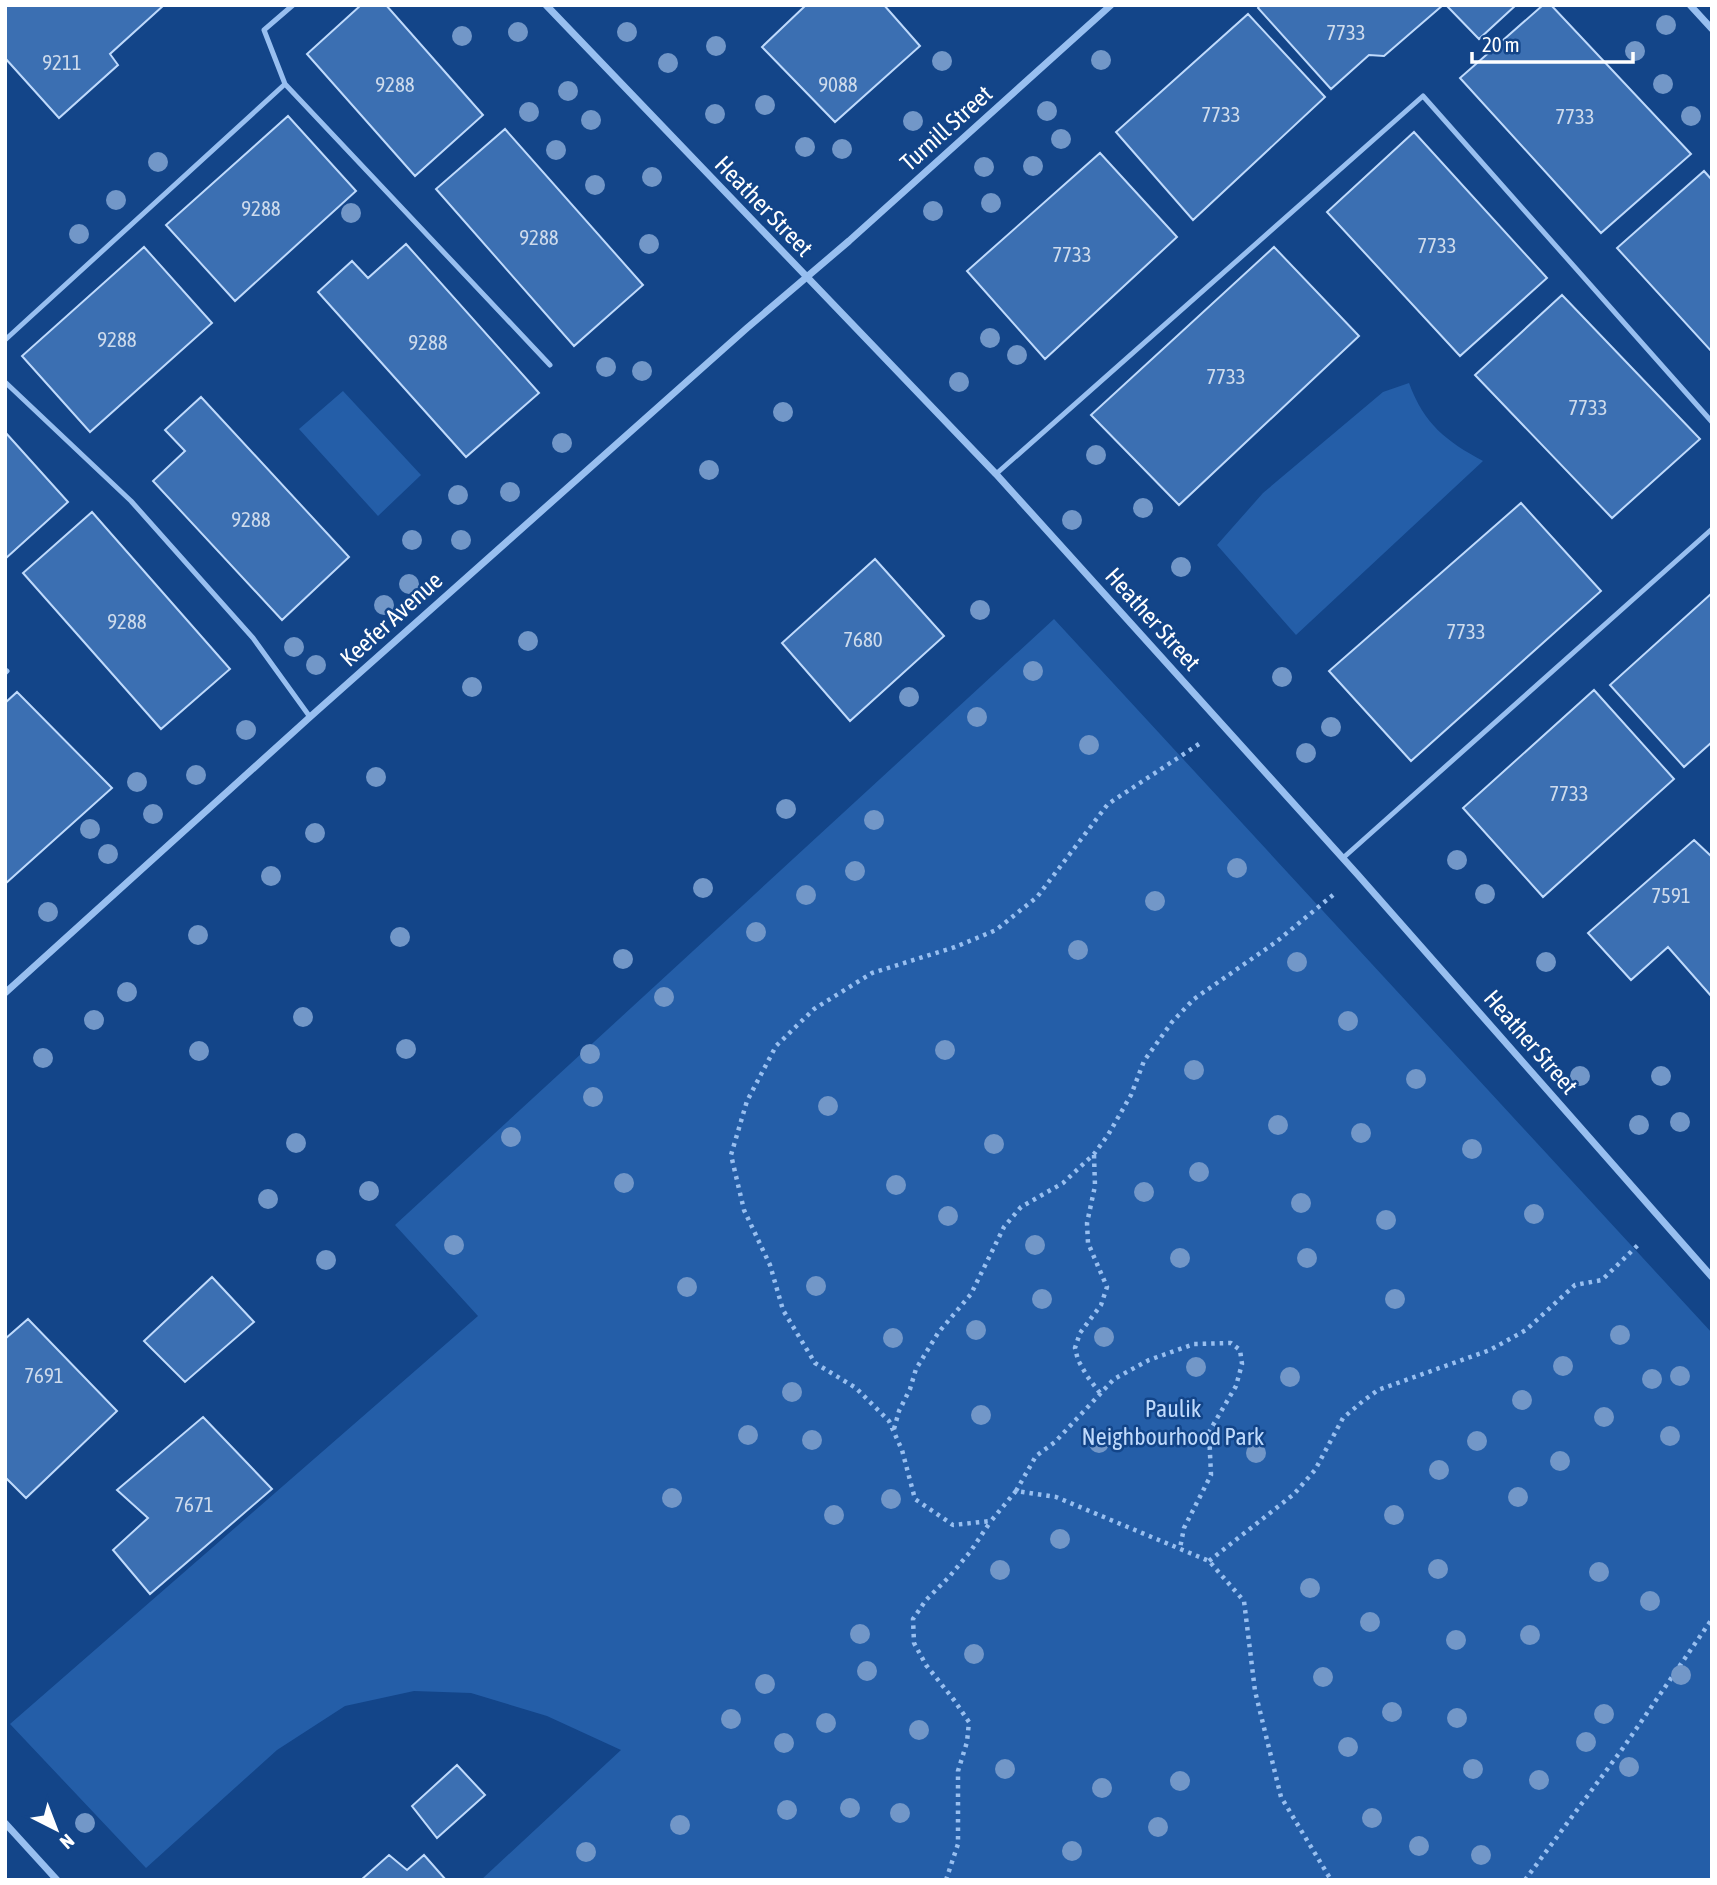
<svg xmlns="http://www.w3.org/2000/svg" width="1717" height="1885" font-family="'Asap Condensed',sans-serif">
	<rect width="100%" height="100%" fill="#134589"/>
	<path fill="#245ea8" d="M 1409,383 C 1424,424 1446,441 1483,461 L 1296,635 L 1217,545 L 1263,493 L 1383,392 Z
		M 343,391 L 421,475 L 378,516 L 299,429 Z
		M 1054,619 L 1712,1333 L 1712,1880 L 481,1880 L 621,1750 L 547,1716 L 471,1693 L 414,1691 L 345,1706 L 277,1750 L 146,1868 L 10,1724 L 478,1316 L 395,1225 Z"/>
	<path fill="#3b6fb2" stroke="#bfdafc" stroke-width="2" d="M 5,5 L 164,5 L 110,54 L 118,65 L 59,118 L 5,58 Z
		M 361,5 L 386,5 L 483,115 L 415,176 L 307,54 Z
		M 806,5 L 884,5 L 920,46 L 835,122 L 762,47 Z
		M 1260,5 L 1443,5 L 1384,56 L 1369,55 L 1331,89 L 1258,8 Z
		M 1446,5 L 1516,5 L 1479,39 Z
		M 1543,5 L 1551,5 L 1691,154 L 1601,233 L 1460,78 Z
		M 1248,14 L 1325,97 L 1193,220 L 1116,132 Z
		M 288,116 L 356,191 L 235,301 L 166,225 Z
		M 505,129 L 643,285 L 574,346 L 436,189 Z
		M 1414,132 L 1547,278 L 1460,356 L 1327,212 Z
		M 1100,153 L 1177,237 L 1045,359 L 967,271 Z
		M 1704,171 L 1712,180 L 1712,352 L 1617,248 Z
		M 406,244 L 539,393 L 466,457 L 318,292 L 352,261 L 368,278 Z
		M 144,247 L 212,323 L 90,432 L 22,356 Z
		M 1274,247 L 1359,336 L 1179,505 L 1091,415 Z
		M 1562,295 L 1700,439 L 1612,518 L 1475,375 Z
		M 201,397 L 349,557 L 282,620 L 153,481 L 185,451 L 165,430 Z
		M 5,432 L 68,502 L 5,559 Z
		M 1521,503 L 1601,591 L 1411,761 L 1329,671 Z
		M 92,512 L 230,669 L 161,729 L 23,573 Z
		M 875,559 L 944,636 L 850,721 L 782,643 Z
		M 1712,593 L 1712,742 L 1684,767 L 1610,685 Z
		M 1594,690 L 1674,779 L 1543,897 L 1463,808 Z
		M 17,692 L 112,788 L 5,884 L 5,703 Z
		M 1694,840 L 1712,857 L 1712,997 L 1668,947 L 1631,980 L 1588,933 Z
		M 212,1277 L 254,1322 L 185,1382 L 144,1341 Z
		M 28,1319 L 117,1411 L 26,1498 L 5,1477 L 5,1339 Z
		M 203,1417 L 272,1489 L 150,1594 L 113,1550 L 148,1518 L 117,1490 Z
		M 457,1765 L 485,1795 L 437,1838 L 412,1806 Z
		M 389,1855 L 407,1870 L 424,1855 L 446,1880 L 361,1880 Z"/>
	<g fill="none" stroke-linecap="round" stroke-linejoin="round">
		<path stroke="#98bff0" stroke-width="4.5" stroke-dasharray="3.5 5" stroke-linecap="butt" d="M 1199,744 L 1108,804 L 1037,897 L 996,930 L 955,947 L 872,973 L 814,1009 L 776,1046 L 747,1101 L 731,1155 L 744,1210 L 770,1265 L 783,1310 L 815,1363 L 856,1388 L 889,1421 L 902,1450 L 915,1499 L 953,1525 L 991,1521 L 1016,1491 L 1056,1497 L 1209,1561 L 1244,1601 L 1255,1691 L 1281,1797 L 1331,1880
			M 1094,1155 L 1095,1186 L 1087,1223 L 1088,1243 L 1107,1287 L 1101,1305 L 1080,1333 L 1075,1348 L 1078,1360 L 1087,1376 L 1100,1393
			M 894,1429 L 899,1411 L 910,1389 L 916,1369 L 938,1333 L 971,1294 L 1004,1227 L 1021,1207 L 1063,1183 L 1094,1154 L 1108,1135 L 1131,1095 L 1144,1061 L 1172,1022 L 1194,999 L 1276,942 L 1333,895
			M 1016,1491 L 1036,1456 L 1055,1442 L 1114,1379 L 1149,1360 L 1194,1344 L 1231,1343 L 1240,1350 L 1242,1364 L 1236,1386 L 1209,1432 L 1211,1475 L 1184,1528 L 1180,1548
			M 1209,1561 L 1294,1494 L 1315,1470 L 1343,1418 L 1363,1401 L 1378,1390 L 1490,1350 L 1526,1330 L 1575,1285 L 1602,1280 L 1639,1244
			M 946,1880 L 958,1844 L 958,1771 L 967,1742 L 969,1722 L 954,1700 L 926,1665 L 914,1643 L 913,1619 L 926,1600 L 949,1577 L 970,1552 L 991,1521
			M 1525,1880 L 1623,1748 L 1712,1619"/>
		<path stroke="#98bff0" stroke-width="5" d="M 293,5 L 264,30 L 285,84 L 550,365
			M 5,340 L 285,84
			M 5,382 L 131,501 L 253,638 L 310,717
			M 996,474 L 1423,96 L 1712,422
			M 5,673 L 7,671
			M 1343,858 L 1712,529"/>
		<path stroke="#98bff0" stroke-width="7" d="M 546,5 L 996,474 L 1358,875 L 1712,1277
			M 1690,5 L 1712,29
			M 5,993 L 310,717 L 747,328 L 849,241 L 1111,5
			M 5,1823 L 57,1880"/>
	</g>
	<g fill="#7297c8">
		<circle cx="1666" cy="25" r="10"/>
		<circle cx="518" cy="32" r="10"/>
		<circle cx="627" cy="32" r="10"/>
		<circle cx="462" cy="36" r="10"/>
		<circle cx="716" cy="46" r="10"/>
		<circle cx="1635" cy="51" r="10"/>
		<circle cx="1101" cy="60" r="10"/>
		<circle cx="942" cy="61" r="10"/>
		<circle cx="668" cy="63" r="10"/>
		<circle cx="1663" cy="84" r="10"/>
		<circle cx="568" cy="91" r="10"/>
		<circle cx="765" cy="105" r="10"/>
		<circle cx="1047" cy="111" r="10"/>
		<circle cx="529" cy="112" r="10"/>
		<circle cx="715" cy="114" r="10"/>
		<circle cx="1691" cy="116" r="10"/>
		<circle cx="591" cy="120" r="10"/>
		<circle cx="913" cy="121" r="10"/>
		<circle cx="1061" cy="139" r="10"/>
		<circle cx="805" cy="147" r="10"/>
		<circle cx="842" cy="149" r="10"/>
		<circle cx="556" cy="150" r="10"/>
		<circle cx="158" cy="162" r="10"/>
		<circle cx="1033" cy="166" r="10"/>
		<circle cx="984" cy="167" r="10"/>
		<circle cx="652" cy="177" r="10"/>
		<circle cx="595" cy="185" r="10"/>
		<circle cx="116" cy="200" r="10"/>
		<circle cx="991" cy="203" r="10"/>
		<circle cx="933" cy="211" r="10"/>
		<circle cx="351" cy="213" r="10"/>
		<circle cx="79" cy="234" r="10"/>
		<circle cx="649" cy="244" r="10"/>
		<circle cx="990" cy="338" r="10"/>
		<circle cx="1017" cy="355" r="10"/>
		<circle cx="606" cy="367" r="10"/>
		<circle cx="642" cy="371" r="10"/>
		<circle cx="959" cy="382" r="10"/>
		<circle cx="783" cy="412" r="10"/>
		<circle cx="562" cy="443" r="10"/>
		<circle cx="1096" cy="455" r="10"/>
		<circle cx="709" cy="470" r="10"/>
		<circle cx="510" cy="492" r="10"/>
		<circle cx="458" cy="495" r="10"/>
		<circle cx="1143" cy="508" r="10"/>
		<circle cx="1072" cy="520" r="10"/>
		<circle cx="412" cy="540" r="10"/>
		<circle cx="461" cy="540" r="10"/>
		<circle cx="1181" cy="567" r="10"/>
		<circle cx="409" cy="584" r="10"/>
		<circle cx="384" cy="605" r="10"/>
		<circle cx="980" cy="610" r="10"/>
		<circle cx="528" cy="641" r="10"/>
		<circle cx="294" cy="647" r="10"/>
		<circle cx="316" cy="665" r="10"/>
		<circle cx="1033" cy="671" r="10"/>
		<circle cx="1282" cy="677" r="10"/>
		<circle cx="472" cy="687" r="10"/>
		<circle cx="909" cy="697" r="10"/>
		<circle cx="977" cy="717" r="10"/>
		<circle cx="1331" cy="727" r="10"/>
		<circle cx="246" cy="730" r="10"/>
		<circle cx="1089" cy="745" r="10"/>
		<circle cx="1306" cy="753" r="10"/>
		<circle cx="196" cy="775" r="10"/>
		<circle cx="376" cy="777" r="10"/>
		<circle cx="137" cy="782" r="10"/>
		<circle cx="786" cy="809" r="10"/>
		<circle cx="153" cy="814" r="10"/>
		<circle cx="874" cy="820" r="10"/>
		<circle cx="90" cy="829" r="10"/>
		<circle cx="315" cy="833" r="10"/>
		<circle cx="108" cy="854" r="10"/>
		<circle cx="1457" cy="860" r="10"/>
		<circle cx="1237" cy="868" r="10"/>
		<circle cx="855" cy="871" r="10"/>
		<circle cx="271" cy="876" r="10"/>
		<circle cx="703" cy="888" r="10"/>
		<circle cx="1485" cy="894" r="10"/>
		<circle cx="806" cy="895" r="10"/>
		<circle cx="1155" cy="901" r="10"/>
		<circle cx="48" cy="912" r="10"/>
		<circle cx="756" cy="932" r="10"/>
		<circle cx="198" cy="935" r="10"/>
		<circle cx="400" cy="937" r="10"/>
		<circle cx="1078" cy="950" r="10"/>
		<circle cx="623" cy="959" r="10"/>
		<circle cx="1297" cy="962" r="10"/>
		<circle cx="1546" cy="962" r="10"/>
		<circle cx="127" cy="992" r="10"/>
		<circle cx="664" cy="997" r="10"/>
		<circle cx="303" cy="1017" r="10"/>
		<circle cx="94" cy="1020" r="10"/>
		<circle cx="1348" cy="1021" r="10"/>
		<circle cx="406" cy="1049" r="10"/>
		<circle cx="945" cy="1050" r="10"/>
		<circle cx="199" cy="1051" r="10"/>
		<circle cx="590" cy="1054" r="10"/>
		<circle cx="43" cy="1058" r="10"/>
		<circle cx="1194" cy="1070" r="10"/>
		<circle cx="1580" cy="1076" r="10"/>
		<circle cx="1661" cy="1076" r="10"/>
		<circle cx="1416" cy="1079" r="10"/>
		<circle cx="593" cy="1097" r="10"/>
		<circle cx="828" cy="1106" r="10"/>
		<circle cx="1680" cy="1122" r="10"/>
		<circle cx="1278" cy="1125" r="10"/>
		<circle cx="1639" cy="1125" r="10"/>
		<circle cx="1361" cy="1133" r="10"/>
		<circle cx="511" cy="1137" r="10"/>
		<circle cx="296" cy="1143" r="10"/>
		<circle cx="994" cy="1144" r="10"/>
		<circle cx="1472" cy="1149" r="10"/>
		<circle cx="1199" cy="1172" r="10"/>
		<circle cx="624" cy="1183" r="10"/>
		<circle cx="896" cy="1185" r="10"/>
		<circle cx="369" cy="1191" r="10"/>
		<circle cx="1144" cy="1192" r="10"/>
		<circle cx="268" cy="1199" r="10"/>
		<circle cx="1301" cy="1203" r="10"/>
		<circle cx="1534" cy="1214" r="10"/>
		<circle cx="948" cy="1216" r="10"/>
		<circle cx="1386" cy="1220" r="10"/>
		<circle cx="454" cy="1245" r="10"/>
		<circle cx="1035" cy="1245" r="10"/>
		<circle cx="1180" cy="1258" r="10"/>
		<circle cx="1307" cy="1258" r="10"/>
		<circle cx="326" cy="1260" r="10"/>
		<circle cx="816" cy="1286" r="10"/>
		<circle cx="687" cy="1287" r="10"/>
		<circle cx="1042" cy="1299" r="10"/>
		<circle cx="1395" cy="1299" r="10"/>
		<circle cx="976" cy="1330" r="10"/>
		<circle cx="1620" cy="1335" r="10"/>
		<circle cx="1104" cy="1337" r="10"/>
		<circle cx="893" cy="1338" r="10"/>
		<circle cx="1563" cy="1366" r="10"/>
		<circle cx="1196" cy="1367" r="10"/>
		<circle cx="1680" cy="1376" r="10"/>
		<circle cx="1290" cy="1377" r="10"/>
		<circle cx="1652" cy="1379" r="10"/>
		<circle cx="792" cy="1392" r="10"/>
		<circle cx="1522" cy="1400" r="10"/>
		<circle cx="981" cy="1415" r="10"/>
		<circle cx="1604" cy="1417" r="10"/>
		<circle cx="748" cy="1435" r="10"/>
		<circle cx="1670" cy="1436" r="10"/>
		<circle cx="812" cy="1440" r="10"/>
		<circle cx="1477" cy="1441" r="10"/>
		<circle cx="1099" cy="1443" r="10"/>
		<circle cx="1256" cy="1453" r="10"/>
		<circle cx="1560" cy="1461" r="10"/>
		<circle cx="1439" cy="1470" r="10"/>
		<circle cx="1518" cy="1497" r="10"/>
		<circle cx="672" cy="1498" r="10"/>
		<circle cx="891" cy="1499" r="10"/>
		<circle cx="834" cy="1515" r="10"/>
		<circle cx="1394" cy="1515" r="10"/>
		<circle cx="1060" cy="1539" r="10"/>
		<circle cx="1438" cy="1569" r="10"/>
		<circle cx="1000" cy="1570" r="10"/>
		<circle cx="1599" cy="1572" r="10"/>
		<circle cx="1310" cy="1588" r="10"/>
		<circle cx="1650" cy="1601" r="10"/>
		<circle cx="1370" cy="1622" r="10"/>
		<circle cx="860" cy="1634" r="10"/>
		<circle cx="1530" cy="1635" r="10"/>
		<circle cx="1456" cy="1640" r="10"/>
		<circle cx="974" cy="1654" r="10"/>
		<circle cx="867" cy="1671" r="10"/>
		<circle cx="1681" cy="1675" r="10"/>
		<circle cx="1323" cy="1677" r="10"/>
		<circle cx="765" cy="1684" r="10"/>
		<circle cx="1392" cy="1712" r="10"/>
		<circle cx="1604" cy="1714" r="10"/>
		<circle cx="1457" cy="1718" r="10"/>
		<circle cx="731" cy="1719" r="10"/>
		<circle cx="826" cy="1723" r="10"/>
		<circle cx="919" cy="1730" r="10"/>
		<circle cx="1586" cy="1742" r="10"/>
		<circle cx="784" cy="1743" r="10"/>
		<circle cx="1348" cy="1747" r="10"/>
		<circle cx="1629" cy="1767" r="10"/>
		<circle cx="1005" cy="1769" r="10"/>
		<circle cx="1473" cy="1769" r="10"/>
		<circle cx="1539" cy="1780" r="10"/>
		<circle cx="1180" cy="1781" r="10"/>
		<circle cx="1102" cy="1788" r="10"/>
		<circle cx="850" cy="1808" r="10"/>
		<circle cx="787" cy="1810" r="10"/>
		<circle cx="900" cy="1813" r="10"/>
		<circle cx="1372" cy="1818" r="10"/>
		<circle cx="85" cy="1823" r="10"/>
		<circle cx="680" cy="1825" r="10"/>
		<circle cx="1158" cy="1827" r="10"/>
		<circle cx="1419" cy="1846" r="10"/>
		<circle cx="1072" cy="1851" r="10"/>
		<circle cx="586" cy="1852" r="10"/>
		<circle cx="1481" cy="1855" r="10"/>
	</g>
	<g text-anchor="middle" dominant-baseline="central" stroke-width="5" stroke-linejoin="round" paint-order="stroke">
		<g font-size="21" fill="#cedbec">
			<text x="1346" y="32">7733</text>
			<text x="62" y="62">9211</text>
			<text x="395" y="84">9288</text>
			<text x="838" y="84">9088</text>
			<text x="1221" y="114">7733</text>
			<text x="1575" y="116">7733</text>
			<text x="261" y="208">9288</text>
			<text x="539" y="237">9288</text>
			<text x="1437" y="245">7733</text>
			<text x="1072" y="254">7733</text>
			<text x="117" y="339">9288</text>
			<text x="428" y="342">9288</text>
			<text x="1226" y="376">7733</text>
			<text x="1588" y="407">7733</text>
			<text x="251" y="519">9288</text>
			<text x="127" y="621">9288</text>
			<text x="1466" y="631">7733</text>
			<text x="863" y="639">7680</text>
			<text x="1569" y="793">7733</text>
			<text x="1671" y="895">7591</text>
			<text x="44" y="1375">7691</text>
			<text x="194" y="1504">7671</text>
		</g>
		<g font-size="24" fill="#fff" stroke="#134589">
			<text transform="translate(946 128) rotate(-42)">Turnill Street</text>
			<text transform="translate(764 206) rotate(46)">Heather Street</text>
			<text transform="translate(391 619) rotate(-42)">Keefer Avenue</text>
			<text transform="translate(1153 619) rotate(48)">Heather Street</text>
			<text transform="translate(1531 1042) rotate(49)">Heather Street</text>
		</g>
		<g font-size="24" fill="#bfdafc" stroke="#134589">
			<text x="1173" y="1408">Paulik<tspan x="1173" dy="28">Neighbourhood Park</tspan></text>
		</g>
	</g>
	<rect width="1717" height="1885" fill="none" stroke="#ffffff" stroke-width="14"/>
	<g transform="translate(56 1829) rotate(138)" stroke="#134589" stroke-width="5" paint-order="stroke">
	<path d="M0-5L12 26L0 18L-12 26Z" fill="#ffffff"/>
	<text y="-10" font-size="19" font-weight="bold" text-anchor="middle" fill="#ffffff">N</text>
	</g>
	<path d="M1472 52v10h161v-10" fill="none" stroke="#ffffff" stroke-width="3.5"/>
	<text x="1482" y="52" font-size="21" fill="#ffffff" stroke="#134589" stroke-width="5" paint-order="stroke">20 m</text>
</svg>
